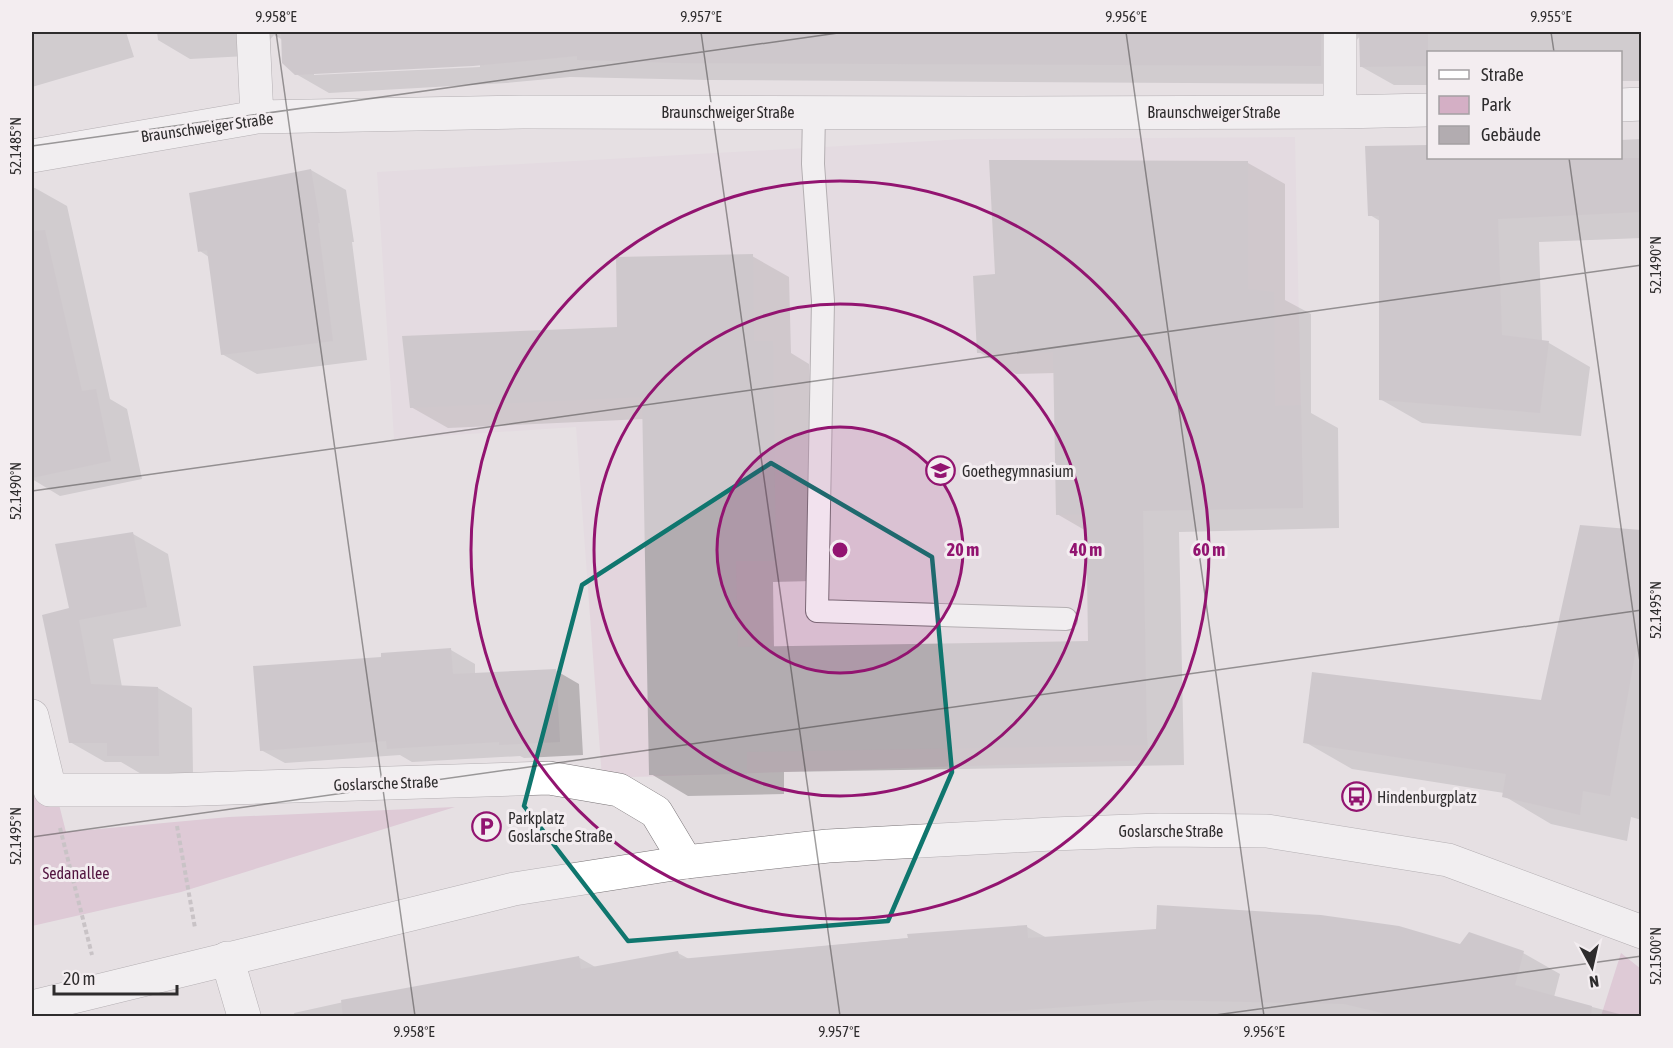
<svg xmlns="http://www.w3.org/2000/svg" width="1673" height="1048" font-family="'Asap Condensed',sans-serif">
	<rect width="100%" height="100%" fill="#e6e0e3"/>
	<path fill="#e3d5dd" d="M 1295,137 L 1303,508 L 1126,504 L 1149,760 L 602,778 L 576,427 L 394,439 L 377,172 L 965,139 Z"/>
	<path fill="#d4afc5" d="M 32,698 L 66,832 L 229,817 L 455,807 L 181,892 L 32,926 Z
		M 1621,953 L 1641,969 L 1641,1016 L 1601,1016 Z"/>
	<path fill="#0003" fill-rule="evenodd" d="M 32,32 L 126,32 L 134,57 L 32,87 Z
		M 157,32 L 1642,32 L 1642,81 L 1620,81 L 1620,52 L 1428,52 L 1428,85 L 1394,85 L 1362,67 L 1360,36 L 1355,42 L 1353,84 L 709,80 L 570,77 L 506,83 L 329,93 L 296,74 L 283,40 L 274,35 L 268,42 L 266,55 L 190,59 L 158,40 ZM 480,64 L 480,67 L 314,75 L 314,72 Z
		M 1642,139 L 1642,238 L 1539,242 L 1542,342 L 1549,343 L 1590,367 L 1581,436 L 1422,423 L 1380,399 L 1380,221 L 1370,215 L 1367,148 L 1428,146 L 1428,158 L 1620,158 L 1620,140 Z
		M 1248,163 L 1285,184 L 1285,300 L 1311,314 L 1311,413 L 1338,428 L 1339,528 L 1179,532 L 1184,765 L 784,772 L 784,794 L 688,796 L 651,774 L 644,419 L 448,428 L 411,407 L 618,328 L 752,256 L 789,277 L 791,353 L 809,364 L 813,581 L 773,582 L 774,648 L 1090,643 L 1088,532 L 1057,514 L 1055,373 L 1016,374 L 979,352 L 996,276 Z
		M 311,170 L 346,190 L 354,242 L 352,242 L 367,360 L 257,374 L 222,354 L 209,257 L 200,251 Z
		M 32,188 L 35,188 L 67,206 L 110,399 L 127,409 L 142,479 L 60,496 L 32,479 Z
		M 1581,527 L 1642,532 L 1642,820 L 1631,817 L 1627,841 L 1551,824 L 1504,796 L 1504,793 L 1352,769 L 1305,742 L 1542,702 Z
		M 133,534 L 168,554 L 181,626 L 113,639 L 122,687 L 158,688 L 192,708 L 193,775 L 143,775 L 121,762 L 105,762 L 70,742 L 70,609 Z
		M 451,650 L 475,664 L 475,674 L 555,670 L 579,684 L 583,755 L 524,758 L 520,756 L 412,762 L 400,755 L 285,763 L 261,750 L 382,658 Z
		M 1027,927 L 1047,938 L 1461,946 L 1523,953 L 1560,974 L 1554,997 L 1627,1016 L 295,1016 L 294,1013 L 380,994 L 578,957 L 597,968 L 678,953 L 689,959 Z"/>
	<path fill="#b2acb0" d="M 281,32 L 1321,32 L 1321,66 L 676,63 L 577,60 L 577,56 L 473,66 L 295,75 L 282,63 Z
		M 1359,32 L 1428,32 L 1428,66 L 1360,67 Z
		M 1428,145 L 1428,158 L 1641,158 L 1641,212 L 1498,219 L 1502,335 L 1549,341 L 1540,413 L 1379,400 L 1379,216 L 1368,216 L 1365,146 Z
		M 989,160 L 1248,161 L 1248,289 L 1274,292 L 1275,406 L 1301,405 L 1303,508 L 1143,511 L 1147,745 L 747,752 L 747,774 L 649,775 L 642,397 L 410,408 L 402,336 L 617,327 L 616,257 L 753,254 L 754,341 L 773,341 L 776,561 L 736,561 L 738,647 L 1088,641 L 1086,514 L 1056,515 L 1053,352 L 977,353 L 973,276 L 995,274 Z
		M 311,169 L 320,223 L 318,223 L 333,341 L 221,355 L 207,250 L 198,252 L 189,193 Z
		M 45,230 L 82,391 L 96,389 L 111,461 L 32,478 L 32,231 Z
		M 1580,525 L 1641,530 L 1641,621 L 1610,796 L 1583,791 L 1580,815 L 1502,797 L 1506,774 L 1303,743 L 1312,672 L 1541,700 Z
		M 133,532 L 147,607 L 79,620 L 91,684 L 158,687 L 159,756 L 107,756 L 107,743 L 69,743 L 42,615 L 69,608 L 55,544 Z
		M 451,648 L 453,674 L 556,669 L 560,742 L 499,745 L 499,742 L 387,749 L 386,741 L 260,751 L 253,666 L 381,657 L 381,653 Z
		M 1157,905 L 1321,915 L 1399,926 L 1460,944 L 1469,932 L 1524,951 L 1515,985 L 1592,1006 L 1591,1017 L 1399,1017 L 1344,1004 L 1161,1000 L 932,1017 L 343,1017 L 341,1000 L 579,956 L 581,969 L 678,951 L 680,959 L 908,938 L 907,934 L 1027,925 L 1028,938 L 1156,929 Z"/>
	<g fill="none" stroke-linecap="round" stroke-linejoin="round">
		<defs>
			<path id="lane" d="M 814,113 L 813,164 L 823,301 L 817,611 L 1066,619"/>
			<path id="street" d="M 253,32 L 257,117
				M 1620,105 L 1642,104
				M 1340,112 L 1340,32
				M 32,156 L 257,117 L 523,112 L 978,113 L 1340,112 L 1428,110
				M 32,716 L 50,790 L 170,790 L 549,778 L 619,790 L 656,812 L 686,862
				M 227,958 L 244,1016"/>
			<path id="secondary" d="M 32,1007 L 514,889 L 686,862 L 828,846 L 1052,834 L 1160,830 L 1267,831 L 1448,860 L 1642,932"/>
		</defs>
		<use href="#lane" stroke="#787376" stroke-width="24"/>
		<use href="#street" stroke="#787376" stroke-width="34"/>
		<use href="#secondary" stroke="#787376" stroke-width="34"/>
		<path stroke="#a6a1a3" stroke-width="4" stroke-dasharray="4.5 3" stroke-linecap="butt" d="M 177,826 L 195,928
			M 60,828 L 92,955"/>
		<use href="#lane" stroke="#fff" stroke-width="22"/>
		<use href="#street" stroke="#fff" stroke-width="33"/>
		<use href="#secondary" stroke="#fff" stroke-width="33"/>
	</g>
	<path d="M0 0H1673V1048H0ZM 771,463 L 932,557 L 952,772 L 888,921 L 628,941 L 524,806 L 582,585 Z" fill="#e6e0e3" fill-opacity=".55" fill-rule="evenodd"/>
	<path fill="none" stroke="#0f766e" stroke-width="4.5" stroke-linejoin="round" d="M 771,463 L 932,557 L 952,772 L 888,921 L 628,941 L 524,806 L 582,585 Z"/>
	<path fill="none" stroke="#2e2c2d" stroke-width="1.5" stroke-opacity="0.45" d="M 276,32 L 415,1016M 701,32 L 840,1016M 1126,32 L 1264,1016M 1551,32 L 1554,52M 32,146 L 845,32M 1569,158 L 1642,676M 32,491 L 1642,265M 32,837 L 1642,610M 1208,1016 L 1642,956"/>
	<circle cx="840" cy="550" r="123" fill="#921470" fill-opacity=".12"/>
	<g fill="none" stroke="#921470" stroke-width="3">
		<circle cx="840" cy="550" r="123"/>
		<circle cx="840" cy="550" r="246"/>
		<circle cx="840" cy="550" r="369"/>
	</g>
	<defs>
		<symbol id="school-ring" viewBox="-11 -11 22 22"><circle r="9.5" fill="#f3edf0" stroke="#921470" stroke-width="1.5"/><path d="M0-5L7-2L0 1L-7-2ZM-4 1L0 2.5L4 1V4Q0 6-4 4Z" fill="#921470"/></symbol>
		<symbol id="bus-ring" viewBox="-11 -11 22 22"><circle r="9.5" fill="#f3edf0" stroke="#921470" stroke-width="1.5"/><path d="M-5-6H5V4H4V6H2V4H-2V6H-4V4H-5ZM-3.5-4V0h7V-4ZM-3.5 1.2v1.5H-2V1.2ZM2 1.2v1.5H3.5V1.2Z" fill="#921470"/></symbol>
		<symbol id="parking-ring" viewBox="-11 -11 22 22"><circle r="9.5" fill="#f3edf0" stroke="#921470" stroke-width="1.5"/><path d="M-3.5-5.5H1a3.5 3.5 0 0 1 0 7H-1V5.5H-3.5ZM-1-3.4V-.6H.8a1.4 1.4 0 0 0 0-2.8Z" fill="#921470"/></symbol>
	</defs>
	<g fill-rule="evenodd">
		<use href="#school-ring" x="924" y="454" width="33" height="33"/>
		<use href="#bus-ring" x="1340" y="780" width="33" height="33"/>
		<use href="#parking-ring" x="470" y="810" width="33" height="33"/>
	</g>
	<g text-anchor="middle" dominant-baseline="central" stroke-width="6" stroke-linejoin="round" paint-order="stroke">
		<g font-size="16" fill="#2e2c2d" stroke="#f3edf0">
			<text x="728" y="112">Braunschweiger Straße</text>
			<text x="1214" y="112">Braunschweiger Straße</text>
			<text transform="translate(207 127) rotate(-8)">Braunschweiger Straße</text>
			<text transform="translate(386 783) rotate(-2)">Goslarsche Straße</text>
			<text x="1171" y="831">Goslarsche Straße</text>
		</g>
		<g font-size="16" fill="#2e2c2d" stroke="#f3edf0" text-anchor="start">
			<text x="962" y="471">Goethegymnasium</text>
			<text x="1377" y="797">Hindenburgplatz</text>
			<text x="508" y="818">Parkplatz<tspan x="508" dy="18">Goslarsche Straße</tspan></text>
		</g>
		<g font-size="16" fill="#51133f" stroke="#f3edf0">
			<text x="76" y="873">Sedanallee</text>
		</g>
	</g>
	<circle cx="840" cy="550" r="9" fill="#921470" stroke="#f3edf0" stroke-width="3"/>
	<g font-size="18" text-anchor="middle" font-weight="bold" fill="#921470" stroke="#f3edf0" stroke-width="6" stroke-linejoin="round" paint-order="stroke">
		<text x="963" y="556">20 m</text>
		<text x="1086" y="556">40 m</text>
		<text x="1209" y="556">60 m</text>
	</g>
	<rect width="1673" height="1048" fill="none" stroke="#f3edf0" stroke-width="66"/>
	<rect x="1427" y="51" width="195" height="108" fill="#f3edf0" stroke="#a4a0a2" stroke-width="1.5"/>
	<rect x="1439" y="70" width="30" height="9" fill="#ffffff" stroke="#a4a0a2" stroke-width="1.5"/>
	<text x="1481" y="81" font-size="18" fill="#2e2c2d">Straße</text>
	<rect x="1439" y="96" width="30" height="18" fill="#d4afc5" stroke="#a4a0a2" stroke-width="1.5"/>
	<text x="1481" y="111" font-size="18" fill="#2e2c2d">Park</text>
	<rect x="1439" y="126" width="30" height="18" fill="#b2acb0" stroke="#a4a0a2" stroke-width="1.5"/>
	<text x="1481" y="141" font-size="18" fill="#2e2c2d">Gebäude</text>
	<g transform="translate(1592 967) rotate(172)" stroke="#f3edf0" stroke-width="4.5" paint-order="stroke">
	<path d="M0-4.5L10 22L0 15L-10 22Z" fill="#2e2c2d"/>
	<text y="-9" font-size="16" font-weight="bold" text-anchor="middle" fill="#2e2c2d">N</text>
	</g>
	<path d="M54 985v9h123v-9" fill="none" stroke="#2e2c2d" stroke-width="3"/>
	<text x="63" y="985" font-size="18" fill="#2e2c2d" stroke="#f3edf0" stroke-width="4.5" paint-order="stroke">20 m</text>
	<rect x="33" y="33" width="1607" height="982" fill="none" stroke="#2e2c2d" stroke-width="2"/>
	<g font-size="15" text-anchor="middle" fill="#2e2c2d">
		<text x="276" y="22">9.958°E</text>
		<text x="701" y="22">9.957°E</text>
		<text x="1126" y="22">9.956°E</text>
		<text x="1551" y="22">9.955°E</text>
		<text transform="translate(16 146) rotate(-90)" y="5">52.1485°N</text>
		<text transform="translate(1656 265) rotate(-90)" y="5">52.1490°N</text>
		<text transform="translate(16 491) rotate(-90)" y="5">52.1490°N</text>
		<text transform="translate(1656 610) rotate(-90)" y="5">52.1495°N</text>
		<text transform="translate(16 836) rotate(-90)" y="5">52.1495°N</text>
		<text transform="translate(1656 956) rotate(-90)" y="5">52.1500°N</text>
		<text x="414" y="1037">9.958°E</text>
		<text x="839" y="1037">9.957°E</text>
		<text x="1264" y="1037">9.956°E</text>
	</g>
</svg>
